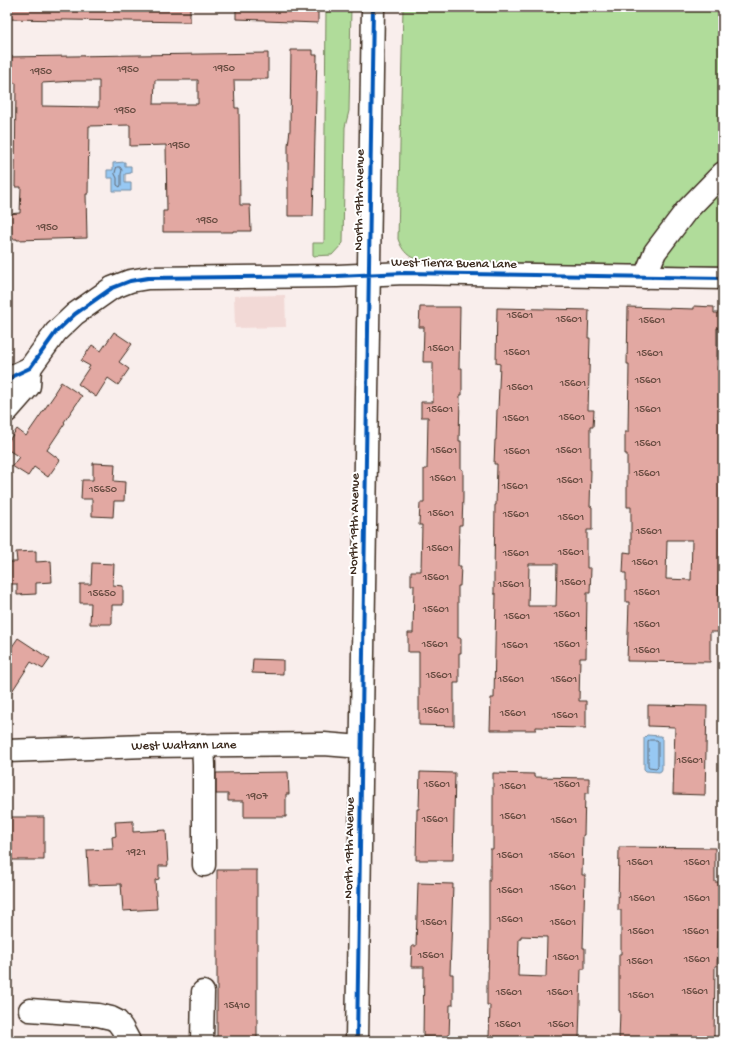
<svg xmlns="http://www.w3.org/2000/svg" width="730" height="1048" font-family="'Gochi Hand',sans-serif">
	<rect width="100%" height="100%" fill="#f9eeec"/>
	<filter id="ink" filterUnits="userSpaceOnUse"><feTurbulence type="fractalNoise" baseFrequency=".025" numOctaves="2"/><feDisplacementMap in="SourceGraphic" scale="8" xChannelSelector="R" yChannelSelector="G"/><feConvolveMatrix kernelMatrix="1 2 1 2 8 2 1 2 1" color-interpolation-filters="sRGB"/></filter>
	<g filter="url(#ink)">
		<path fill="#f2d9d6" d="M 285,295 L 286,327 L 235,328 L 234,296 Z"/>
		<path fill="#b0dc9a" stroke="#76835c" d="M 326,7 L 351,7 L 349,111 L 345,127 L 343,243 L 332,255 L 313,256 L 313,243 L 324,243 Z
			M 403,7 L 723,7 L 723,266 L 430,262 C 413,260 404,256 398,239 Z"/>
		<path fill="#97c8f3" stroke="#72899e" d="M 125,162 L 125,166 L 131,166 L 131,173 L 125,174 L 125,183 L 131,183 L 131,191 L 113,191 L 113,178 L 107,178 L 107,170 L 113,170 L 113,163 Z
			M 647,735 L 660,736 L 662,737 L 662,769 L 661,771 L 659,772 L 646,771 L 644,769 L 644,738 Z"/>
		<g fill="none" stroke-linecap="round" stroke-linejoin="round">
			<path stroke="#606973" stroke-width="1" d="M 117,167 L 120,167 L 122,170 L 121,174 L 121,185 L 120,187 L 117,185 L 117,178 L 115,174 Z
				M 650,740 L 657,740 L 658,741 L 658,766 L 656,768 L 649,767 L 648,766 L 648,741 Z"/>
		</g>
		<path fill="#e2a8a2" stroke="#3b2a1e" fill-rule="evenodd" d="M 7,7 L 190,7 L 190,22 L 7,19 Z
			M 236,7 L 318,7 L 318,23 L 265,21 L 265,20 L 236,19 Z
			M 291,50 L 313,50 L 313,55 L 317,55 L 313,216 L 288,216 L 288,145 L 290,130 Z
			M 268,53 L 268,79 L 251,79 L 251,80 L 234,80 L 235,108 L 239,108 L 240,205 L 250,205 L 251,231 L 233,231 L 233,232 L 163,232 L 163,211 L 167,211 L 166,145 L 130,146 L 130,125 L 89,126 L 88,194 L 86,194 L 87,238 L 17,240 L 17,239 L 7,239 L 7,214 L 20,213 L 21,187 L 15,187 L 16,83 L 7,83 L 7,57 ZM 155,80 L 198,80 L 198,104 L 154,104 ZM 75,81 L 99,81 L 99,107 L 42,106 L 42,83 Z
			M 694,306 L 714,307 L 714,313 L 723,313 L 723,328 L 717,328 L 717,370 L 723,370 L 723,424 L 722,424 L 721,490 L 723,490 L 723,513 L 720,513 L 720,552 L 722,552 L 722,571 L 719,571 L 719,610 L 722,610 L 722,632 L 710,632 L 710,662 L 627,661 L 629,602 L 626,602 L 626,573 L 623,573 L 624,552 L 631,553 L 631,507 L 627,507 L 627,454 L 625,454 L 625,432 L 628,432 L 629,364 L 627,364 L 628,307 L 694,309 ZM 667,540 L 692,540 L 691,580 L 666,579 Z
			M 420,307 L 460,307 L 459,368 L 462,368 L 462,395 L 460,395 L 459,441 L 461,441 L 461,469 L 463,470 L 463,498 L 462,525 L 459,525 L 458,566 L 461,566 L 460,586 L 458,586 L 458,638 L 461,638 L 461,653 L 459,653 L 459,683 L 454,683 L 454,726 L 419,725 L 419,652 L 408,652 L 408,633 L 413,633 L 414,585 L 411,585 L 411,571 L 421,571 L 422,525 L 419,525 L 420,503 L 424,503 L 424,469 L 427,469 L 428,417 L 421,417 L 421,402 L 433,402 L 433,362 L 423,362 L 424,327 L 419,327 Z
			M 497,308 L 589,310 L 588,338 L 590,338 L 588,410 L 594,410 L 593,427 L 590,427 L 590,470 L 591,470 L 590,506 L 592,507 L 592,530 L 587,530 L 587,568 L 591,568 L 590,593 L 587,593 L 586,658 L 580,658 L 579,701 L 586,701 L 586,728 L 536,727 L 536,730 L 490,730 L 491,698 L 494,698 L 496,594 L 494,594 L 494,575 L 495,505 L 496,505 L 497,464 L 494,464 L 495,440 L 496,440 L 497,409 L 498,409 L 500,364 L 496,363 ZM 529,564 L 557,564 L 556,606 L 528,606 Z
			M 114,332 L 132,344 L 119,362 L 129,369 L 118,385 L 108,378 L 96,397 L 78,384 L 90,366 L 81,361 L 92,345 L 101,351 Z
			M 61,382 L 82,396 L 64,422 L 65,423 L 47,450 L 60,460 L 48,477 L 34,467 L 28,476 L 12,466 L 19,457 L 7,449 L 7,443 L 17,429 L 26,436 L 55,394 L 54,393 Z
			M 93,463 L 115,464 L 114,481 L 125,482 L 124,501 L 114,501 L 113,517 L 92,516 L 92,499 L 81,499 L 82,480 L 93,480 Z
			M 36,551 L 36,562 L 51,561 L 52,582 L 36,583 L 36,594 L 17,595 L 17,584 L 7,584 L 7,562 L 17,562 L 16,552 Z
			M 92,563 L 114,564 L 113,585 L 123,586 L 123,605 L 112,605 L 112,624 L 90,624 L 91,603 L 80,603 L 80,584 L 91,584 Z
			M 18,638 L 50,659 L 43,669 L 31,662 L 7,699 L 7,654 Z
			M 253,659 L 283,660 L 283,674 L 252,673 Z
			M 648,705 L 707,706 L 705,795 L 673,794 L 675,727 L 648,726 Z
			M 288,772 L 289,794 L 286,794 L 286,817 L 244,817 L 244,801 L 228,801 L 228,794 L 216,794 L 216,773 Z
			M 420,772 L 455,773 L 453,860 L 416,860 L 417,809 L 419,809 Z
			M 493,773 L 534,774 L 534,777 L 589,778 L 589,793 L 585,793 L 584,835 L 583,835 L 582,875 L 585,875 L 583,948 L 585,948 L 585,969 L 581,969 L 579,1038 L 526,1037 L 526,1039 L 489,1038 L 490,1005 L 487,1005 L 487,980 L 488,980 L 489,938 L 489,880 L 490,880 L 490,849 L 493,849 ZM 521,936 L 547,937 L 546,977 L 518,976 L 519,939 L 521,939 Z
			M 7,817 L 44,817 L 44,860 L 7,860 Z
			M 133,821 L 133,832 L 166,830 L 168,866 L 159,866 L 159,879 L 155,880 L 157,909 L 123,911 L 121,884 L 89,885 L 87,850 L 113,849 L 112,837 L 116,836 L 115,822 Z
			M 619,847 L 715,848 L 715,882 L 719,882 L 719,915 L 717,966 L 715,966 L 714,1039 L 652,1038 L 652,1041 L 619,1041 L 620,1011 L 619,1011 L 619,954 L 621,954 L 621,910 L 618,910 Z
			M 217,870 L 257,870 L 257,1041 L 217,1041 Z
			M 418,883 L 453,884 L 450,974 L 453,974 L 453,1005 L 450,1005 L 449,1038 L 423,1037 L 424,967 L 411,967 L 412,946 L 416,946 Z"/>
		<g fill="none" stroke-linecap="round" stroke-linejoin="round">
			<defs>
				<g id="minor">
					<path d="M 645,277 L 655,252 L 686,211 L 723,173"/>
					<path d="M 7,383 L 13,376 L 30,368 L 56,332 L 75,314 L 112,288 L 130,281 L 148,278 L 337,276 L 405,273 L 723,278"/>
					<path d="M 7,411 L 29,386 L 30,368"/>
					<path d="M 203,745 L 204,765 L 204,865"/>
					<path id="s1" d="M 7,751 L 146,746 L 324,744 L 361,747"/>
					<path d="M 30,1010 L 98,1015 L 111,1018 L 117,1021 L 122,1028 L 129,1041"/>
					<path d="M 202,1041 L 203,992"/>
				</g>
				<path id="major" d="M 357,1041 L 373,7"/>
			</defs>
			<use href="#minor" stroke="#3b2a1e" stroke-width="25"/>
			<use href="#major" stroke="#3b2a1e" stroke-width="25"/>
			<use href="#minor" stroke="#fff" stroke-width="22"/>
			<use href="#major" stroke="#fff" stroke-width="22"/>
			<defs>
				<path id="cycleway" d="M 7,383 L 13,376 L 30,368 L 56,332 L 75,314 L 112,288 L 130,281 L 148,278 L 337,276 L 405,273 L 723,278
					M 357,1041 L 373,7"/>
			</defs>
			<use href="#cycleway" stroke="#fff" stroke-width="6"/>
			<use href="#cycleway" stroke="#0057b8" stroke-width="4"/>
		</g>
	</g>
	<g text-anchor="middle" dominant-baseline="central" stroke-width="4" stroke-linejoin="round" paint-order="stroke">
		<g font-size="11" fill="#654a3f">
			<text x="224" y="69">1950</text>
			<text x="128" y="70">1950</text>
			<text x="41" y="72">1950</text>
			<text x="125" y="111">1950</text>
			<text x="179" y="146">1950</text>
			<text x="207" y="221">1950</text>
			<text x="47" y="228">1950</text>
			<text x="520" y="316">15601</text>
			<text x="569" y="320">15601</text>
			<text x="652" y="321">15601</text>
			<text x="441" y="349">15601</text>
			<text x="517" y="353">15601</text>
			<text x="650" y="354">15601</text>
			<text x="648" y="381">15601</text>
			<text x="573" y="384">15601</text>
			<text x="520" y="388">15601</text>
			<text x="440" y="410">15601</text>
			<text x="648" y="410">15601</text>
			<text x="572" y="418">15601</text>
			<text x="516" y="419">15601</text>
			<text x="648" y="444">15601</text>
			<text x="444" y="451">15601</text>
			<text x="569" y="451">15601</text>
			<text x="517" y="452">15601</text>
			<text x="647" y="474">15601</text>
			<text x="443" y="479">15601</text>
			<text x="570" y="481">15601</text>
			<text x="515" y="487">15601</text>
			<text x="103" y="490">15650</text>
			<text x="441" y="514">15601</text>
			<text x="516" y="515">15601</text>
			<text x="571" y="518">15601</text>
			<text x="649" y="532">15601</text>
			<text x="440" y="549">15601</text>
			<text x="571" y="553">15601</text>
			<text x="516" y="554">15601</text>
			<text x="645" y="563">15601</text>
			<text x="436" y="578">15601</text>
			<text x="573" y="583">15601</text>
			<text x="511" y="585">15601</text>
			<text x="647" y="593">15601</text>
			<text x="102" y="594">15650</text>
			<text x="436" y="610">15601</text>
			<text x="567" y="615">15601</text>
			<text x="517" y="617">15601</text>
			<text x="647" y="625">15601</text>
			<text x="435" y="645">15601</text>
			<text x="567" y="645">15601</text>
			<text x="515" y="646">15601</text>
			<text x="647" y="651">15601</text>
			<text x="439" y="676">15601</text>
			<text x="511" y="680">15601</text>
			<text x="564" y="680">15601</text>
			<text x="436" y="711">15601</text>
			<text x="513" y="714">15601</text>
			<text x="565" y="716">15601</text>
			<text x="690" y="761">15601</text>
			<text x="437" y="785">15601</text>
			<text x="567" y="785">15601</text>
			<text x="513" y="787">15601</text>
			<text x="257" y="797">1907</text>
			<text x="513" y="817">15601</text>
			<text x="435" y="820">15601</text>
			<text x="564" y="821">15601</text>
			<text x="136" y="853">1921</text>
			<text x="510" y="856">15601</text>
			<text x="562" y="856">15601</text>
			<text x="640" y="863">15601</text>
			<text x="697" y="863">15601</text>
			<text x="563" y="888">15601</text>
			<text x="510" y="891">15601</text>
			<text x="642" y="899">15601</text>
			<text x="697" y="899">15601</text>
			<text x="510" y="920">15601</text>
			<text x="434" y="923">15601</text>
			<text x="563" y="923">15601</text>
			<text x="641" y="932">15601</text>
			<text x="696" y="932">15601</text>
			<text x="431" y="956">15601</text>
			<text x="566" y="958">15601</text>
			<text x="697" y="960">15601</text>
			<text x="640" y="962">15601</text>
			<text x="695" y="992">15601</text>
			<text x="509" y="993">15601</text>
			<text x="560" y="993">15601</text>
			<text x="641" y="996">15601</text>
			<text x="237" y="1006">15410</text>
			<text x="508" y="1025">15601</text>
			<text x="561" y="1025">15601</text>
		</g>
		<g font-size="13" fill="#3b2a1e" stroke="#fff">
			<text transform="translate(360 200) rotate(-89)">North 19th Avenue</text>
			<text transform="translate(454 264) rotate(1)">West Tierra Buena Lane</text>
			<text transform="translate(355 524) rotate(-89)">North 19th Avenue</text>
			<text stroke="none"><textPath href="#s1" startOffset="177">West Waltann Lane</textPath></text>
			<text transform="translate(350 848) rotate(-89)">North 19th Avenue</text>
		</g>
	</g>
	<rect width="730" height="1048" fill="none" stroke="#fff" stroke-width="24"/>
	<rect x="12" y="12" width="706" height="1024" fill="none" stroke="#3b2a1e" stroke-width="1.5" filter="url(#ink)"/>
</svg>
